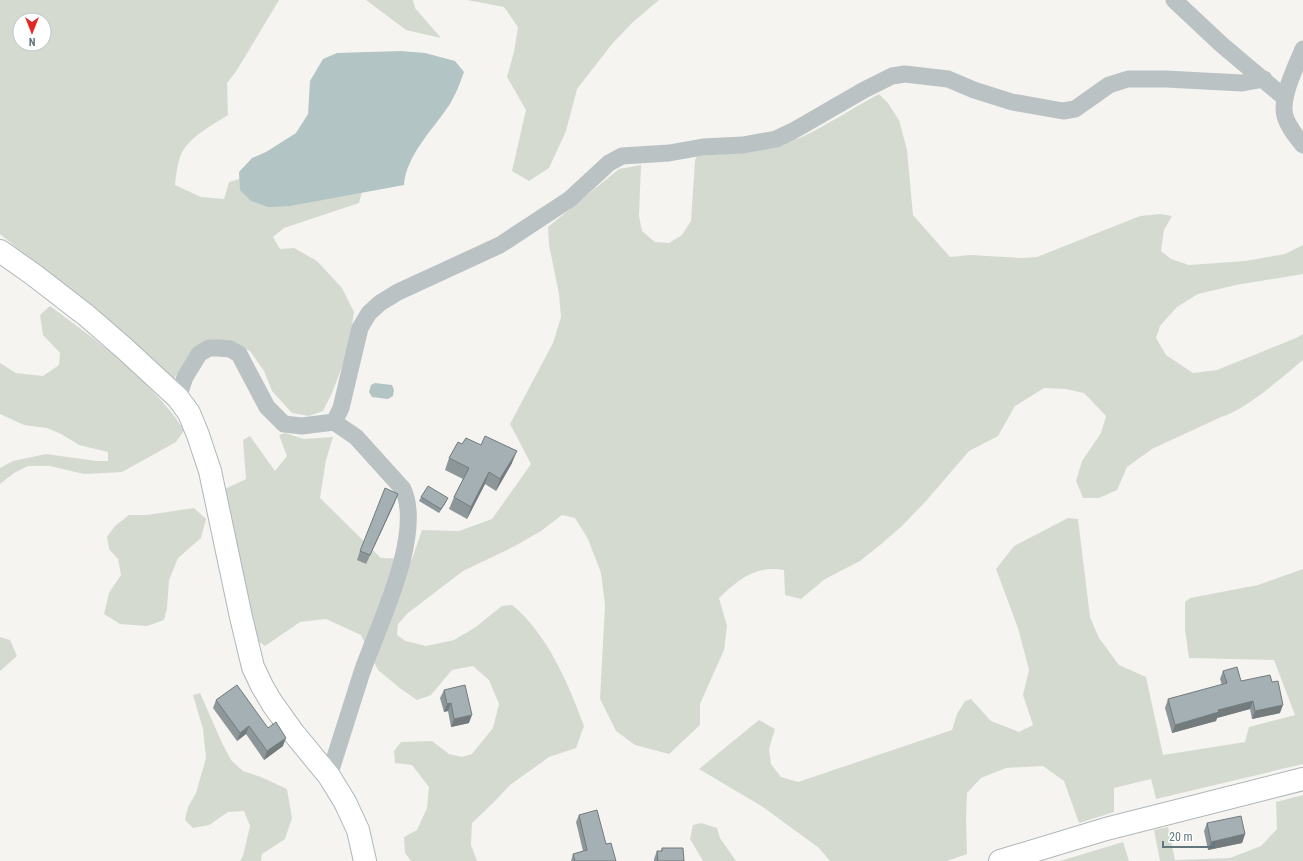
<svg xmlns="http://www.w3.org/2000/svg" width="1303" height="861" font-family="'Roboto Condensed',sans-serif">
	<rect width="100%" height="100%" fill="#f5f4f1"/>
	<path fill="#d5dad0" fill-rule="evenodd" d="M 0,0 L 279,0 L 237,70 L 227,83 L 228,115 C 211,126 187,138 180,157 C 177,166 176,176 175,185 L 201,197 L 224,199 L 229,182 L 240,179 L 240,190 L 326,199 L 362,192 L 359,203 L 284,228 L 273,237 L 280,249 L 294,248 L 317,261 L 342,288 L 354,312 L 349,348 L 332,393 L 323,411 L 309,416 L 292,413 L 272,391 L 264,371 L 250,351 L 230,344 L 203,345 L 189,354 L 174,379 L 0,234 ZM 20,20 L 44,20 L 44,44 L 20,44 Z
		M 366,0 L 413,0 L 415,8 L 441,38 L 406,30 Z
		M 467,0 L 659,0 L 633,22 L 612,44 L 577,89 L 566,131 L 549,168 L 529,181 L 512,171 L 526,110 L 507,77 L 514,52 L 518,27 L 504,7 Z
		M 879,94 L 888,103 L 899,120 L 907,150 L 913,215 L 950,257 L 970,255 L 1022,258 L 1037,257 L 1140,216 L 1160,214 L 1172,216 L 1164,230 L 1161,251 L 1171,259 L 1189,265 L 1245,261 L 1285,254 L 1303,245 L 1303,274 L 1236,285 L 1198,294 L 1177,307 L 1160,326 L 1156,338 L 1166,355 L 1193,373 L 1217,370 L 1296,338 L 1303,334 L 1303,360 C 1281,378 1247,409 1221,417 L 1152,449 L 1127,467 L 1117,490 L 1099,498 L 1083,498 L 1076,481 L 1082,461 L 1101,433 L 1106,416 L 1084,393 L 1065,389 L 1044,388 L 1015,406 L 998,436 L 969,451 L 926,501 L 902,526 L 880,545 L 860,561 L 825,579 L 801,599 L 785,595 L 784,570 C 756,565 739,579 719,598 L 727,626 L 724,650 L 700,704 L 700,725 L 669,754 L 635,745 L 616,731 L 600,699 L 605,605 L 601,573 L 588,539 L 575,518 L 562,515 L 541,531 L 515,546 L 463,571 L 408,613 L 398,624 L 397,635 L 406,641 L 426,646 L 454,640 L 476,627 L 488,617 L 502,606 L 512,605 C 547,633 569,685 584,726 L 576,748 L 549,757 L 510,785 L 493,803 L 472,823 L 471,845 L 477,861 L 411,861 L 405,853 L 404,837 L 417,830 L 427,808 L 429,787 L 412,765 L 395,763 L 394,751 L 401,742 L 432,741 L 449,754 L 462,757 L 472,754 L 493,728 L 499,704 L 489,680 L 473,666 L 452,670 L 431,695 L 417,700 L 401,689 L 378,670 L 361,635 L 326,619 L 300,622 L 265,646 L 255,639 L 225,489 L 246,479 L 243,440 L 250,436 L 275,471 L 287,456 L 279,435 L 285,433 L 304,439 L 333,437 L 326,460 L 320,498 L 381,558 L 412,559 L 422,530 L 459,531 L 492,519 L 531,464 L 510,424 L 553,343 L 561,317 L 559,294 L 549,245 L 548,227 L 619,169 L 641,165 L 639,216 L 642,231 L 655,242 L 669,243 L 682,235 L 691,221 L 695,160 L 697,156 C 730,154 771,151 802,137 C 829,124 853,108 879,94 Z
		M 50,306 C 89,335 126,361 158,397 C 168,408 177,418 184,431 L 176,442 L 122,472 L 84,474 L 50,466 L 28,466 L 14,473 L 0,484 L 0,468 L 13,461 L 46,454 L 97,461 L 108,461 L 108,452 L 79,445 L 61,434 L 47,428 L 24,425 L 0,414 L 0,363 L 16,373 L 43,376 L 59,365 L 60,353 L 43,335 L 40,315 Z
		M 194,508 L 206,519 L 201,538 L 178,558 L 169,580 L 167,608 L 164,620 L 147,626 L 120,624 L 104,614 L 109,593 L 121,575 L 118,559 L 109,549 L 107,537 L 115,526 L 129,515 L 147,515 Z
		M 1068,518 L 1078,519 L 1090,617 L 1099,638 L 1119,665 L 1146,677 L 1163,755 L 1245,742 L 1249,727 L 1295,715 L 1274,660 L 1189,658 L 1185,630 L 1185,602 L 1190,598 L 1258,585 L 1303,569 L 1303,764 L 1156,799 L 1151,779 L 1114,788 L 1114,812 L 1079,823 L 1064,781 L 1043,766 L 1006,768 L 981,778 L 967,793 L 966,818 L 967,854 L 947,861 L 830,861 L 819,848 L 763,807 L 699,769 L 759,720 L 775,729 L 769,749 L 771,764 L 781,777 L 798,782 L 952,730 L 957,714 L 965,701 L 971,699 L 991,721 L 1019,732 L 1033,725 L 1023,695 L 1029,670 L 1018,628 L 996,569 L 1014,546 Z
		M 0,637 L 10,640 L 17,656 L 0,671 Z
		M 200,693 L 222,743 L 231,760 L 243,771 L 261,777 L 287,789 L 292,818 L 285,839 L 262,854 L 261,861 L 240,861 L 243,856 L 250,826 L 244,811 L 228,812 L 209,825 L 193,828 L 185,820 L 188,807 L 196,793 L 206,758 L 203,729 L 193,695 Z
		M 1303,795 L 1303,861 L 1160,861 L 1154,830 L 1168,827 L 1175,860 L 1230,858 L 1261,846 L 1277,829 L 1276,802 Z
		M 701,823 L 717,828 L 720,838 L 736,861 L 703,861 L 690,839 L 693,825 Z
		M 1123,842 L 1129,861 L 1060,861 Z"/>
	<path fill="#b2c4c4" d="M 401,51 L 425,53 L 455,61 L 464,72 C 460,83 456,94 450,104 C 435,127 406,155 404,185 L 290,206 L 268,207 L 251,201 L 240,190 L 239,172 L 252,158 L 266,152 L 296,133 L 308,114 L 310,81 L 323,59 L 337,53 Z
		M 375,383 L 392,385 L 394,390 L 393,396 L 388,399 L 372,397 L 369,392 L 371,385 Z"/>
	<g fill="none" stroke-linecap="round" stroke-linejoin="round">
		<defs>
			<path id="secondary" d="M 0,251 L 34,275 L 87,316 L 125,349 L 178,398 L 189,413 L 198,435 L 210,471 L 241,617 L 253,667 L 262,686 L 272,703 L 292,731 L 329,776 L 345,802 L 358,830 L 365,861
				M 1000,861 L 1106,829 L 1303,779"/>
		</defs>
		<use href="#secondary" stroke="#aeb6b8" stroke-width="24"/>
		<path stroke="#bbc2c4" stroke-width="17" d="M 1174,0 L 1222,45 L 1285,98
			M 1303,49 C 1296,67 1280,97 1285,116 C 1288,127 1296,136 1303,145
			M 178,398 L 185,377 L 199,354 L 209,348 L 219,348 L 230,349 L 239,354 L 267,407 L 284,424 L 302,426 L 334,422 L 341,408 L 360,328 L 369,313 L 380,303 L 398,292 L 500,245 L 570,199 L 609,163 L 622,156 L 669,153 L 703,147 L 743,145 L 776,139 L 793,131 L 864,90 L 892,76 L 905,74 L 948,79 L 974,90 L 1012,102 L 1063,111 L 1075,109 L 1109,85 L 1128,79 L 1166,79 L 1242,83 L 1264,79
			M 329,776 C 340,741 351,707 362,672 C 378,626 424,535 403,489 L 356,437 L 334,422"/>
		<use href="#secondary" stroke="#fff" stroke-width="22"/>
	</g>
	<path fill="#8d979a" d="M 462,444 L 512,463 L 496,491 L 485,484 L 467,519 L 449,509 L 454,497 L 463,479 L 445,470 L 449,458 Z
		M 421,497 L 446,502 L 439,513 L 419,501 Z
		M 395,502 L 366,564 L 357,560 L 360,551 Z
		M 1223,671 L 1241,681 L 1280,713 L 1252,719 L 1250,709 L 1217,718 L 1216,721 L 1172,733 L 1165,708 L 1168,699 L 1222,685 L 1220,679 Z
		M 444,690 L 469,723 L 451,727 L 448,711 L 444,712 L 440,698 Z
		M 216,700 L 283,746 L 264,760 L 246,734 L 237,741 L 213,708 Z
		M 579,815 L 606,844 L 616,861 L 571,861 L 573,854 L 583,851 L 576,822 Z
		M 1207,823 L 1245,834 L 1242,843 L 1208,850 L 1204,831 Z
		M 662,848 L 684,861 L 654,861 L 654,859 L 657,851 L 661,851 Z"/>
	<path fill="#737b7d" d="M 517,451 L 512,463 L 496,491 L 500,479 Z
		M 489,472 L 485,484 L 467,519 L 471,507 Z
		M 398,494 L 395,502 L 366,564 L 370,555 Z
		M 448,498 L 446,502 L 439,513 L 441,509 Z
		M 1253,701 L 1250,709 L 1217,718 L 1216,721 L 1172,733 L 1175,725 L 1218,710 Z
		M 451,703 L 448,711 L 444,712 L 447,704 Z
		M 1283,705 L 1280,713 L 1252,719 L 1255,711 Z
		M 472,715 L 469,723 L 451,727 L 454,719 Z
		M 249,726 L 246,734 L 237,741 L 240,733 Z
		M 286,738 L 283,746 L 264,760 L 267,751 Z
		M 1245,834 L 1242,843 L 1208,850 L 1211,842 Z"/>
	<path fill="#a4b0b3" stroke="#737b7d" d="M 485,436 L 517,451 L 500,479 L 489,472 L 471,507 L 454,497 L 469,468 L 449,458 L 458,442 L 462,444 L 466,438 L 481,445 Z
		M 428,486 L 448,498 L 441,509 L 421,497 Z
		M 385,488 L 398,494 L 370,555 L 360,551 Z
		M 1237,667 L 1241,681 L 1270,675 L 1272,682 L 1278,681 L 1283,705 L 1255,711 L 1253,701 L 1218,710 L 1219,712 L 1175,725 L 1168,699 L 1227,683 L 1223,671 Z
		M 237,685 L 268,728 L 276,722 L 286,738 L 267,751 L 249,726 L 240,733 L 216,700 Z
		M 465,685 L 472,715 L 454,719 L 451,703 L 447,704 L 444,690 Z
		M 597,810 L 606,844 L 611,843 L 616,861 L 575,861 L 573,854 L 587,850 L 579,815 Z
		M 1241,816 L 1245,834 L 1211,842 L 1207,823 Z
		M 662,848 L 683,848 L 684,861 L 658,861 L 657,851 L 662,851 Z"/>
	<g transform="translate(32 32) rotate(180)"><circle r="19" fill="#ffffff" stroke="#bfc8cb"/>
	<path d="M0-3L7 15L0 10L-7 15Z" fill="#e22823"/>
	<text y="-6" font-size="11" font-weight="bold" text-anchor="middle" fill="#60767c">N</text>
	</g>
	<path d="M1163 841v6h51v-6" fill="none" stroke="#60767c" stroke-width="2"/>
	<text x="1169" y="841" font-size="12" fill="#60767c" stroke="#ffffff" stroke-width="3" paint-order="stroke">20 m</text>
</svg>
